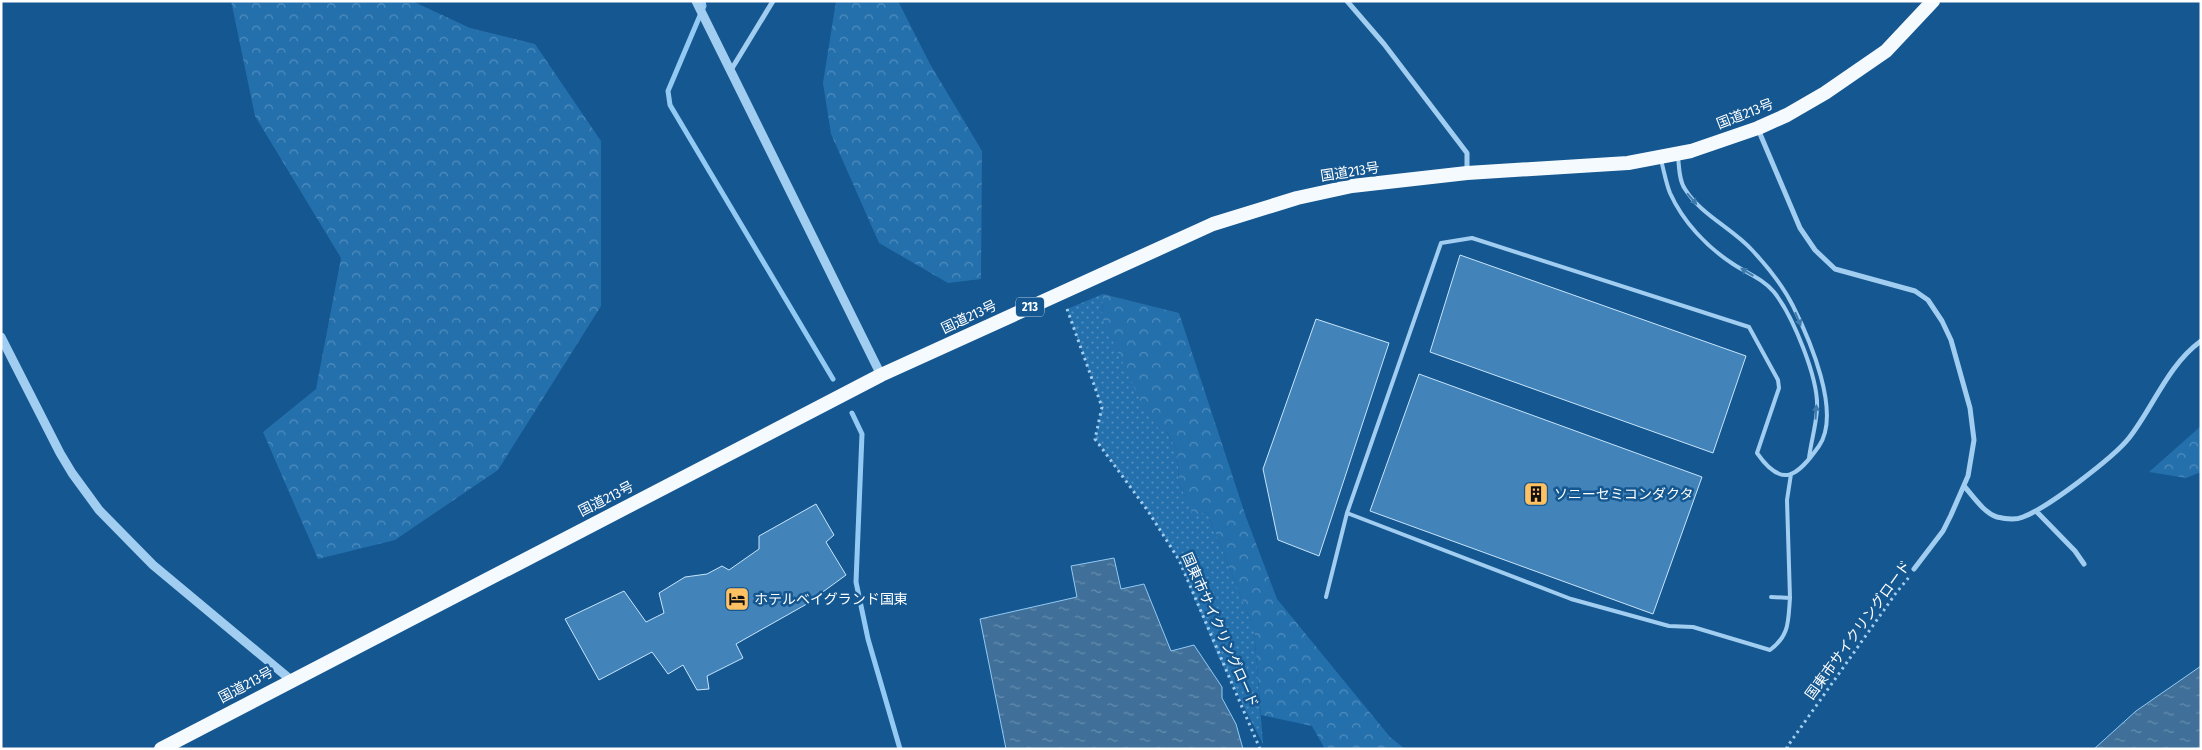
<svg xmlns="http://www.w3.org/2000/svg" width="2202" height="750" font-family="'Fira Sans Condensed','Noto Sans JP',sans-serif">
	<defs>
		<pattern id="grass-dots" width="8" height="8" patternUnits="userSpaceOnUse" patternTransform="scale(1.25)"><rect width="8" height="8" fill="#2470ad"/><path d="M2 2h.1M6 6h.1" fill="none" stroke="#508dbd" stroke-width="1.8" stroke-linecap="round"/></pattern>
		<pattern id="forest-crowns" width="20" height="18" patternUnits="userSpaceOnUse" patternTransform="scale(1.25)"><rect width="20" height="18" fill="#2470ad"/><path d="M2 6a3 3 0 1 1 6 0M12 15a3 3 0 1 1 6 0" fill="none" stroke="#508dbd"/></pattern>
		<pattern id="water-ripples" width="26" height="14" patternUnits="userSpaceOnUse" patternTransform="scale(1.25)"><rect width="26" height="14" fill="#407099"/><path d="M2 4q2-2 4 0t4 0M15 11q2-2 4 0t4 0" fill="none" stroke="#668dad"/></pattern>
	</defs>
	<rect width="100%" height="100%" fill="#155790"/>
	<path fill="url(#grass-dots)" d="M 1103,294 L 1102,318 L 1177,450 L 1179,483 L 1193,514 L 1207,512 L 1254,629 L 1263,744 L 1218,656 L 1179,560 L 1148,511 L 1095,439 L 1102,407 L 1067,309 Z"/>
	<path fill="url(#forest-crowns)" d="M 231,1 L 412,1 L 470,28 L 535,44 L 601,141 L 601,306 L 498,470 L 395,540 L 318,559 L 263,432 L 316,389 L 341,258 L 255,116 Z
		M 836,1 L 898,1 L 930,64 L 982,151 L 981,279 L 948,283 L 879,243 L 831,134 L 823,83 Z
		M 1103,294 L 1179,313 L 1246,517 L 1277,599 L 1390,737 L 1405,749 L 1325,749 L 1312,726 L 1261,715 L 1254,629 L 1207,512 L 1193,515 L 1179,483 L 1177,450 L 1167,432 L 1160,430 L 1146,413 L 1102,318 Z
		M 2201,426 L 2201,472 L 2186,478 L 2149,472 Z"/>
	<path fill="url(#water-ripples)" stroke="#93caf4" d="M 1114,558 L 1121,589 L 1144,584 L 1171,651 L 1194,645 L 1222,687 L 1222,698 L 1236,724 L 1243,749 L 1006,749 L 980,619 L 1077,597 L 1071,566 Z
		M 2201,666 L 2201,749 L 2094,749 L 2136,711 Z"/>
	<g fill="none" stroke-linecap="round" stroke-linejoin="round">
		<path stroke="#93caf4" stroke-width="5" d="M 703,1 L 704,6 L 668,91 L 670,105 L 833,379
			M 852,413 L 862,434 L 856,582 L 868,639 L 900,749"/>
	</g>
	<path fill="#4283ba" stroke="#c8e5fc" d="M 1460,255 L 1746,356 L 1713,453 L 1430,352 Z
		M 1316,319 L 1389,343 L 1319,556 L 1278,540 L 1263,469 Z
		M 1419,374 L 1702,477 L 1653,614 L 1370,511 Z
		M 816,504 L 834,535 L 826,542 L 846,575 L 805,605 L 736,644 L 743,658 L 707,676 L 709,689 L 697,690 L 683,665 L 668,674 L 652,652 L 599,680 L 565,619 L 624,591 L 646,622 L 664,613 L 659,593 L 685,577 L 707,574 L 722,566 L 729,570 L 759,549 L 759,536 Z"/>
	<g fill="none" stroke-linecap="round" stroke-linejoin="round">
		<path stroke="#a1cdf1" stroke-width="3" stroke-dasharray="2.5 4" stroke-linecap="butt" d="M 1067,309 L 1102,407 L 1095,439 L 1148,511 L 1179,560 L 1260,749
			M 1788,749 L 1787,747 L 1896,593 L 1910,576"/>
		<path stroke="#a1cdf1" stroke-width="4" d="M 1661,160 C 1664,171 1666,183 1670,193 C 1683,222 1707,247 1733,264 C 1747,273 1763,279 1774,292 C 1793,316 1819,379 1817,409 C 1816,426 1811,442 1809,458
			M 1347,513 L 1571,599 L 1669,626 L 1693,627 L 1770,650 C 1790,635 1788,621 1790,598
			M 1326,597 L 1347,513 L 1441,243 L 1472,238 L 1749,327 L 1778,380 L 1779,388 L 1757,453 C 1782,489 1797,477 1819,446 C 1842,413 1809,338 1793,306 C 1783,286 1767,266 1752,250 C 1732,228 1701,215 1685,189 C 1679,181 1679,166 1678,156
			M 1771,597 L 1790,598 L 1787,500 L 1791,474"/>
		<path stroke="#a1cdf1" stroke-width="5" d="M 1347,1 L 1384,44 L 1467,153 L 1467,173
			M 731,70 L 773,1
			M 1758,129 L 1800,228 L 1815,250 L 1835,269 L 1915,291 L 1928,300 L 1942,321 L 1951,340 L 1970,408 L 1974,440 L 1968,476 L 1951,515 L 1943,531 L 1914,569
			M 1964,486 C 1973,496 1984,513 1997,517 C 2005,519 2016,520 2023,517 C 2047,508 2113,458 2129,438 C 2154,406 2167,366 2201,341
			M 2036,511 L 2075,551 L 2084,564"/>
		<path stroke="#a1cdf1" stroke-width="9" d="M 696,1 L 881,375
			M 1,337 L 60,453 L 72,473 L 99,510 L 153,565 L 291,680"/>
		<path stroke="#f5faff" stroke-width="14" d="M 161,749 L 881,375 L 1213,224 L 1297,198 L 1352,186 L 1467,173 L 1628,163 L 1691,151 L 1758,128 L 1787,115 L 1825,93 L 1886,51 L 1933,1"/>
	</g>
	<defs><path id="oneway-solid" d="M-6-.8H1V-3.2L6.5 0L1 3.2V.8H-6Z" transform="scale(1.25)"/></defs>
	<g fill="#3f7aad">
		<use href="#oneway-solid" transform="translate(1692 199) rotate(49)"/>
		<use href="#oneway-solid" transform="translate(1747 272) rotate(-149)"/>
		<use href="#oneway-solid" transform="translate(1798 319) rotate(67)"/>
		<use href="#oneway-solid" transform="translate(1816 412) rotate(-86)"/>
	</g>
	<defs>
		<symbol id="building-square" viewBox="-11 -11 22 22"><rect x="-9" y="-9" width="18" height="18" rx="4" fill="#ffc161" stroke="#155790"/><path d="M-4-6H4V6H1V3H-1V6H-4ZM-2.5-4.3h1.7v1.8h-1.7ZM.8-4.3h1.7v1.8H.8ZM-2.5-1h1.7V.8h-1.7ZM.8-1h1.7V.8H.8Z" fill="#111"/></symbol>
		<symbol id="hotel-square" viewBox="-11 -11 22 22"><rect x="-9" y="-9" width="18" height="18" rx="4" fill="#ffc161" stroke="#155790"/><path d="M-6-4.5h1.5V1H6V5H4.5V3h-9V5H-6ZM-4 0a1.8 1.8 0 1 1 3.6 0ZM.5 0V-2.5h3Q6-2.5 6 0Z" fill="#111"/></symbol>
	</defs>
	<g fill-rule="evenodd">
		<use href="#building-square" x="1522" y="480" width="28" height="28"/>
		<use href="#hotel-square" x="723" y="585" width="28" height="28"/>
	</g>
	<g text-anchor="middle" dominant-baseline="central" stroke-width="5" stroke-linejoin="round" paint-order="stroke">
		<rect fill="#155790" stroke="#b9cdde" stroke-width="1" x="1016" y="297.5" width="28" height="19" rx="4"/>
		<g font-size="12" font-weight="bold" fill="#fff">
			<text x="1030" y="307">213</text>
		</g>
		<g font-size="14" fill="#fff" stroke="#155790">
			<text transform="translate(1745 114) rotate(-21)">国道213号</text>
			<text transform="translate(1350 172) rotate(-9)">国道213号</text>
			<text transform="translate(969 317) rotate(-25)">国道213号</text>
			<text transform="translate(606 499) rotate(-27)">国道213号</text>
			<text transform="translate(1220 630) rotate(66)">国東市サイクリングロード</text>
			<text transform="translate(1858 630) rotate(-54)">国東市サイクリングロード</text>
			<text transform="translate(246 685) rotate(-28)">国道213号</text>
		</g>
		<g font-size="14" fill="#fff" stroke="#155790" text-anchor="start">
			<text x="1554" y="494">ソニーセミコンダクタ</text>
			<text x="754" y="599">ホテルベイグランド国東</text>
		</g>
	</g>
	<rect width="2202" height="750" fill="none" stroke="#ffffff" stroke-width="5"/>
</svg>
